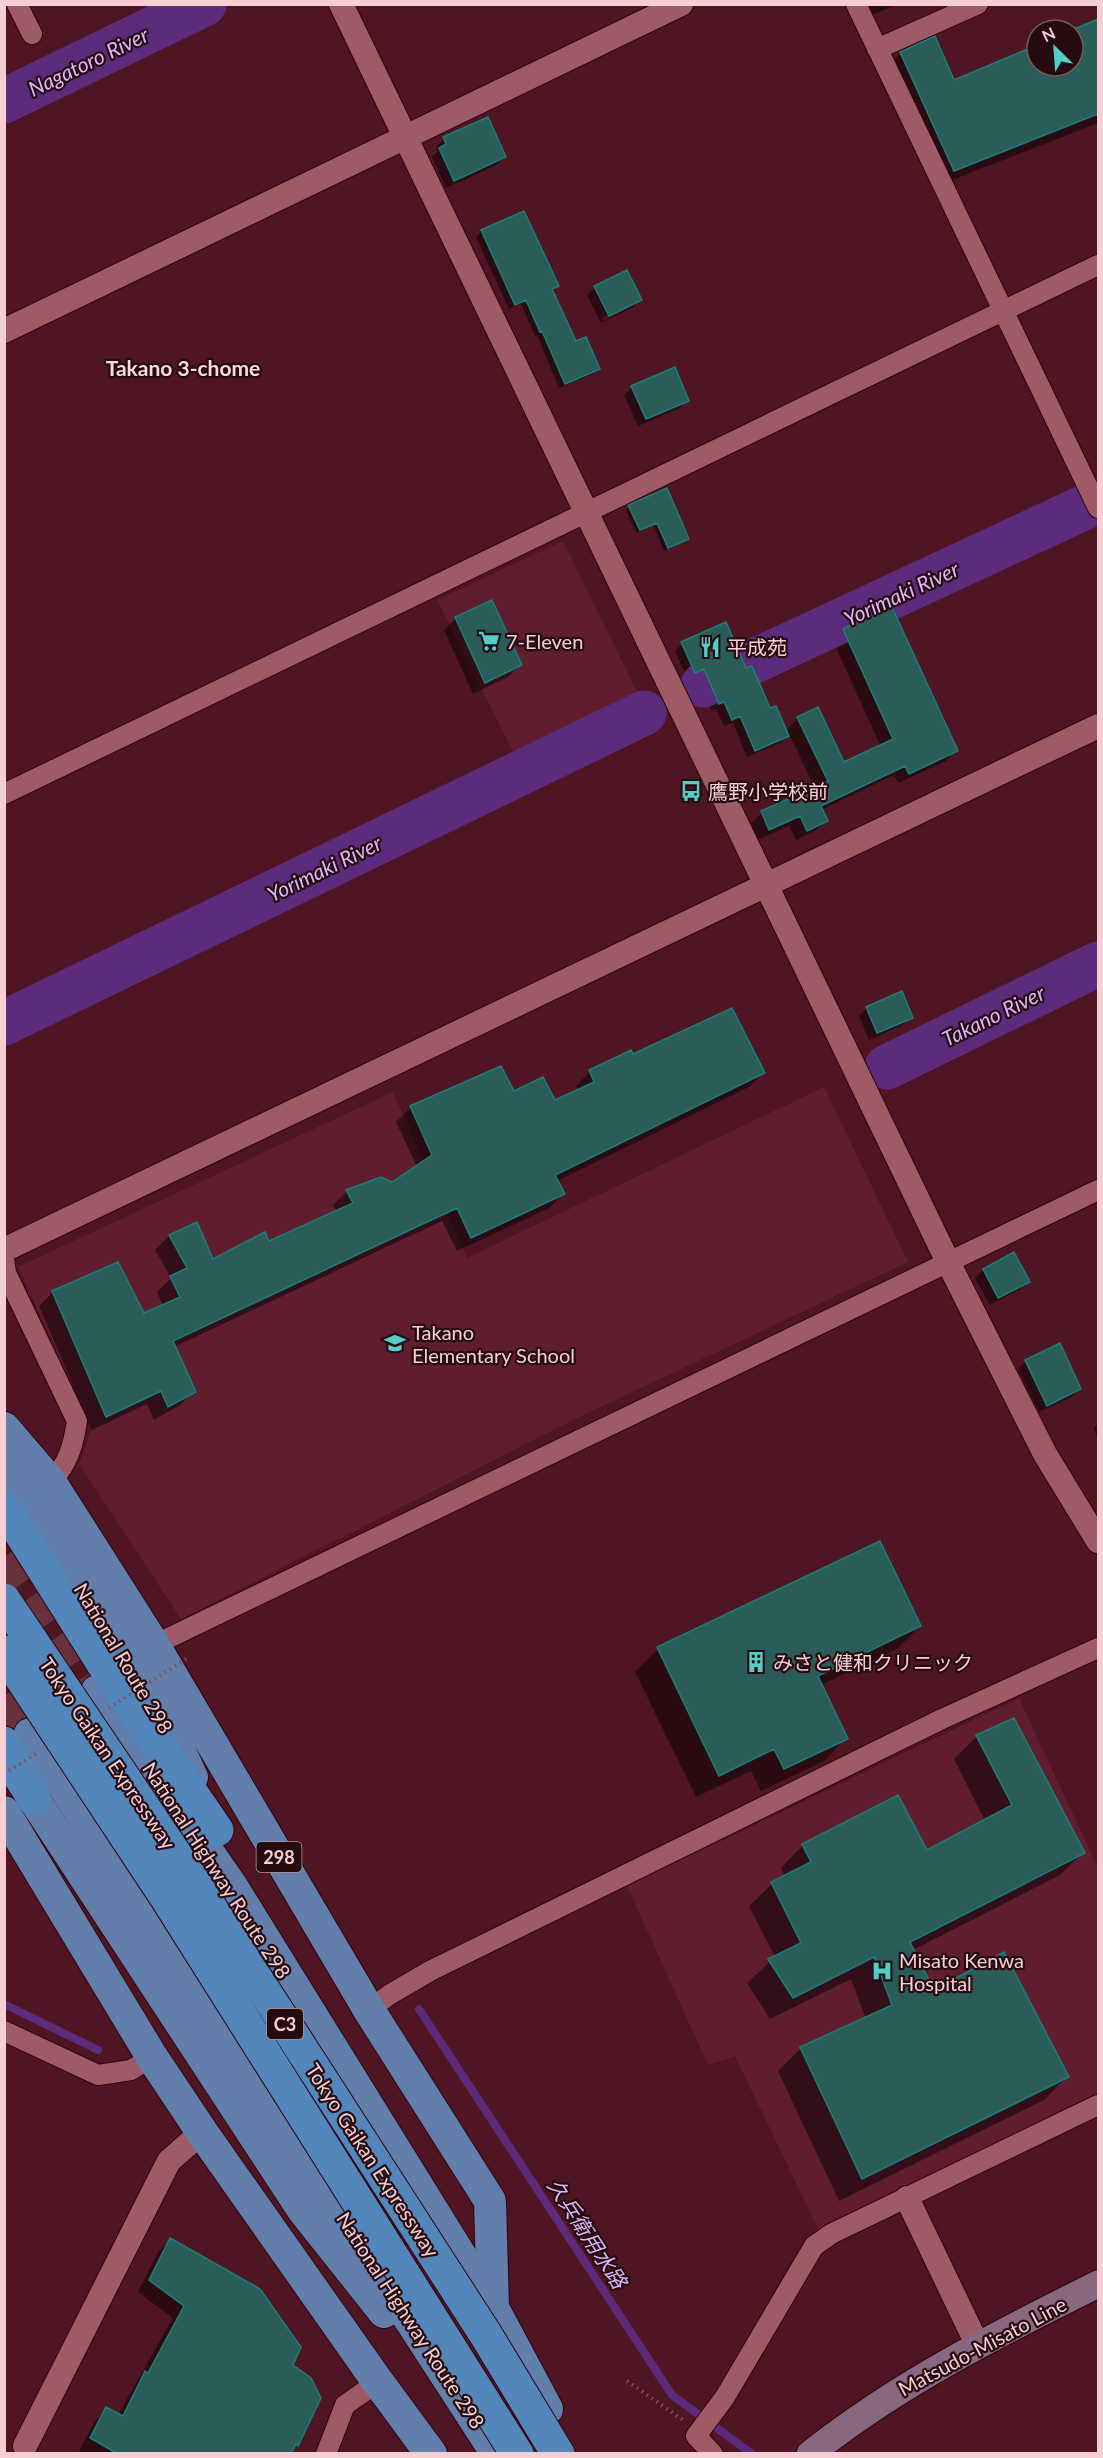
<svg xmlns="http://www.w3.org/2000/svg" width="1103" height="2458" font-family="Lato,'Noto Sans JP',sans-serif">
	<rect width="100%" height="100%" fill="#501523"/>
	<path fill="#5f1d2e" d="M 563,541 L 641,700 L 516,758 L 437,600 Z
		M 824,1087 L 908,1262 L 573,1420 L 181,1619 L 79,1464 L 92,1427 L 18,1267 L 393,1092 L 467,1258 Z
		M 1019,1698 L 1098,1868 L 1098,2094 L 818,2229 L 735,2056 L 708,2065 L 627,1886 Z"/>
	<path fill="#0007" fill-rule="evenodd" d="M 854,4 L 898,4 L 860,20 Z
		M 1098,20 L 1098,123 L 937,186 L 885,69 L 901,53 L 954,82 L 1037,47 L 1037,66 L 1073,66 L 1073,31 Z
		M 487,119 L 504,157 L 497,165 L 446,188 L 432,157 L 438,151 L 436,147 L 444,139 Z
		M 524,213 L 557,286 L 552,291 L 575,343 L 598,369 L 593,374 L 559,388 L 537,335 L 535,336 L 521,304 L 509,309 L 476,237 L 481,232 Z
		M 595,287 L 640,300 L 632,308 L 601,323 L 587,295 ZM 632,303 L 632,306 L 603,321 L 602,318 Z
		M 632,387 L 688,400 L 680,408 L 638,426 L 624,395 Z
		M 629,507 L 687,539 L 664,551 L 653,525 L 636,533 L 626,510 Z
		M 456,618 L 521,665 L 508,677 L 473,694 L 444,630 Z
		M 844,630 L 956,750 L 946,761 L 898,783 L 894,775 L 821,810 L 826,821 L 815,831 L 796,840 L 789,826 L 758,840 L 751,823 L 762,813 L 815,788 L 789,734 L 780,743 L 747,757 L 733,723 L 724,726 L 716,709 L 712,711 L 697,676 L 688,680 L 675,651 L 682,644 L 746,670 L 769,710 L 785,731 L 798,718 L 843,764 L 881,747 L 833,641 Z
		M 867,1008 L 911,1017 L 903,1025 L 869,1040 L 859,1016 Z
		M 632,1056 L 763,1073 L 749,1087 L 557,1181 L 563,1194 L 549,1208 L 457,1251 L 442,1221 L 174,1347 L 194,1391 L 180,1405 L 154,1420 L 147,1404 L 92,1430 L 39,1306 L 53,1292 L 144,1315 L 163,1306 L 157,1292 L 171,1278 L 155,1250 L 169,1236 L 196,1224 L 212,1261 L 269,1243 L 337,1212 L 333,1205 L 347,1191 L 392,1184 L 417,1167 L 396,1122 L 411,1107 L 501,1068 L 513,1093 L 555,1102 L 578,1091 L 576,1086 L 590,1072 Z
		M 983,1270 L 1028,1281 L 1020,1289 L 990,1305 L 975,1278 Z
		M 1026,1361 L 1080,1389 L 1072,1397 L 1039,1412 L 1018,1369 Z
		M 1098,1424 L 1098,1438 L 1094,1428 Z
		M 920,1626 L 897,1649 L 821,1685 L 846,1738 L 824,1761 L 761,1791 L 751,1771 L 696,1797 L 635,1672 L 658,1649 Z
		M 977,1736 L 1083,1853 L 1060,1875 L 913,1950 L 934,1992 L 1067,2077 L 1044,2100 L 839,2201 L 778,2071 L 801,2048 L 866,2019 L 851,1979 L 770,2019 L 747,1983 L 775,1957 L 749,1906 L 772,1884 L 785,1877 L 781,1868 L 803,1845 L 926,1852 L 985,1821 L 954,1759 Z
		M 170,2240 L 291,2365 L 319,2398 L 297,2445 L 289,2454 L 85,2454 L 79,2451 L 95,2421 L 107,2409 L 118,2415 L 173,2318 L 138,2292 L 158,2252 Z"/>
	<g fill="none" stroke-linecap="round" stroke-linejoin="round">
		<path stroke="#5d2b7c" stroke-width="8" d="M 4,2004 L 98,2050
			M 419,2009 L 672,2395 L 752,2454"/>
		<path stroke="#5d2b7c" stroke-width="45" d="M 4,101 L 204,4
			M 703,685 L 1098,501
			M 4,1023 L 644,713
			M 887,1067 L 1098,964"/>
	</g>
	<path fill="#2a5d5a" stroke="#19807b" stroke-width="1.5" d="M 1098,19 L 1098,114 L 954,171 L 900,52 L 935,36 L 954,80 L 1037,45 L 1037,66 L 1073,66 L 1072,30 Z
		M 488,117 L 506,157 L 454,181 L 439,148 L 446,144 L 443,137 Z
		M 524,211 L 559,286 L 552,289 L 576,341 L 586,337 L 600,369 L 565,384 L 542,331 L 540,332 L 526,300 L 515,305 L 481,230 Z
		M 627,270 L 642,300 L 609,316 L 594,286 Z
		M 675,367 L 689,401 L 646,419 L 631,386 Z
		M 667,488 L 689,539 L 668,548 L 657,523 L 640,530 L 628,505 Z
		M 492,600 L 522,665 L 485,683 L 455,617 Z
		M 891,605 L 958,751 L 909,774 L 905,766 L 821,806 L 828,821 L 807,831 L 800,816 L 769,830 L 761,811 L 828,781 L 797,717 L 818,707 L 844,762 L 893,739 L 843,629 Z
		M 726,622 L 746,668 L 752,666 L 770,708 L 776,706 L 789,736 L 755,751 L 740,716 L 732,720 L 724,702 L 719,704 L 704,669 L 695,673 L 681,642 Z
		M 902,991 L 913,1018 L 877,1033 L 866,1007 Z
		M 732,1008 L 765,1073 L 555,1175 L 565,1194 L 471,1238 L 457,1208 L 173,1341 L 196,1392 L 168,1407 L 161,1391 L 106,1417 L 52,1291 L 118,1262 L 144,1313 L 180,1297 L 170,1276 L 187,1268 L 169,1235 L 197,1222 L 213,1259 L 265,1232 L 269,1241 L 353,1203 L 346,1190 L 381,1177 L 392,1182 L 432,1155 L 410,1106 L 501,1066 L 514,1091 L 543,1077 L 555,1100 L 594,1082 L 589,1070 L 631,1050 L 633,1054 Z
		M 1014,1252 L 1030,1282 L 998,1298 L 983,1269 Z
		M 1060,1343 L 1081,1389 L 1047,1406 L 1025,1360 Z
		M 880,1541 L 921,1626 L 818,1676 L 848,1739 L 784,1769 L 774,1749 L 719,1776 L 657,1647 Z
		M 1014,1718 L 1085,1853 L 910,1942 L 934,1990 L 1004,1952 L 1069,2077 L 862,2179 L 800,2047 L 892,2005 L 874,1957 L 793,1998 L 768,1959 L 801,1943 L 771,1882 L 811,1862 L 802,1844 L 898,1795 L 927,1850 L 1012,1805 L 976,1735 Z
		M 170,2238 L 260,2289 L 301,2347 L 293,2365 L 311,2378 L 321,2398 L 298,2446 L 296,2444 L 291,2454 L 118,2454 L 90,2438 L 106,2407 L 123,2416 L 145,2371 L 148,2373 L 184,2306 L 149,2280 Z"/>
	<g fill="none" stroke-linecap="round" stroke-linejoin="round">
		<path stroke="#69313e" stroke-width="32" stroke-dasharray="32 16" stroke-linecap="butt" d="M 4,1557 L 97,1691
			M 4,1696 L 30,1734"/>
		<defs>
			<path id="minor" d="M 17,4 L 32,34
				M 856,4 L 1098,508
				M 877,49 L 978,4
				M 4,794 L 1098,265
				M 4,1258 L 6,1273 L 77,1421 C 73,1448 68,1462 51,1483
				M 154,1645 L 1098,1190
				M 369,2010 L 389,1995 L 430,1971 L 942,1719 L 1098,1648
				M 4,2031 L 98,2075 L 131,2070 L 152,2057
				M 326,2454 L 345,2405 L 378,2382
				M 713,2454 L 696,2436 L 725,2397 L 814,2246 L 831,2234 L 1098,2105"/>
			<path id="tertiary" d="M 341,4 L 948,1262 L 1045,1454 L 1098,1541
				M 4,331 L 681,4
				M 4,1250 L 1098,726
				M 907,2198 L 977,2344
				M 25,2446 L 169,2161 L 202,2132"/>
			<path id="secondary" d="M 810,2454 C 901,2382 996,2335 1098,2284"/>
			<path id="trunk" d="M 4,1428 L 51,1483 L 154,1645 L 369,2010 L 490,2201 L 493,2308
				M 4,1467 L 159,1707 L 192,1777
				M 97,1691 L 231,1885 L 493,2308 L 547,2409
				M 30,1734 L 497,2454
				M 20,1778 L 303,2210 L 384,2312
				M 4,1812 L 152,2057 L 202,2132 L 373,2375 L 431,2454"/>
			<path id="motorway" d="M 4,1507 L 103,1664 L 217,1830
				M 4,1743 L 34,1799"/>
		</defs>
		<use href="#minor" stroke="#2e030e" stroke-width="22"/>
		<use href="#tertiary" stroke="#2e030e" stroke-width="26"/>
		<use href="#secondary" stroke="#2e030e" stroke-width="29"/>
		<use href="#trunk" stroke="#2e030e" stroke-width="34"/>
		<use href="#motorway" stroke="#2e030e" stroke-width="35"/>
		<path stroke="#85505b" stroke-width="4" stroke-dasharray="1.5 4.5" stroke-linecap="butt" d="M 627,2381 L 683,2420"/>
		<use href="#minor" stroke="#9e5b66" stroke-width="20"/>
		<use href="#tertiary" stroke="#9e5b66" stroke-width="24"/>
		<use href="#secondary" stroke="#886880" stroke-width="27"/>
		<use href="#trunk" stroke="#627eab" stroke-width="32"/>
		<use href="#motorway" stroke="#5387bc" stroke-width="33"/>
		<defs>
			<path id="motorway-bridge" d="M 4,1600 L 192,1879 L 486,2335 L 558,2454
				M 4,1652 L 166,1897 L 517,2454"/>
		</defs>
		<use href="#motorway-bridge" stroke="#2e030e" stroke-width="35" stroke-linecap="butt"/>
		<path stroke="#85505b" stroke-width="4" stroke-dasharray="1.5 4.5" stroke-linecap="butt" d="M 109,1708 L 188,1658
			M 4,1774 L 37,1753"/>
		<use href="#motorway-bridge" stroke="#5387bc" stroke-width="33"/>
	</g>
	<defs>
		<symbol id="supermarket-bare" viewBox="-9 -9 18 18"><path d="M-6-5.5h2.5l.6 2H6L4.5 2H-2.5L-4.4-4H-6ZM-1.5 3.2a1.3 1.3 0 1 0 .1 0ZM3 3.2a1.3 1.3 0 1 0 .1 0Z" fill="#54cdc7" stroke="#260c11" stroke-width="2.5" paint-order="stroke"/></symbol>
		<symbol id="restaurant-bare" viewBox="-9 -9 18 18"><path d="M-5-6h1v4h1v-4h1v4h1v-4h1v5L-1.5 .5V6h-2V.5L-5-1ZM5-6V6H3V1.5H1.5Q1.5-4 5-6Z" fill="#54cdc7" stroke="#260c11" stroke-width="2.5" paint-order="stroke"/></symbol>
		<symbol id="bus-bare" viewBox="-9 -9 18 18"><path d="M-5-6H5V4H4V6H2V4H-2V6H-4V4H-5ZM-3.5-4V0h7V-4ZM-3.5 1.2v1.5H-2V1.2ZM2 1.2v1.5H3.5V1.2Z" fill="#54cdc7" stroke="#260c11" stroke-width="2.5" paint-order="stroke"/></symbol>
		<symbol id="school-bare" viewBox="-9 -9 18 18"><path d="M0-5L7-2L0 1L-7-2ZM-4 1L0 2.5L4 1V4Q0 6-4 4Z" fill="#54cdc7" stroke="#260c11" stroke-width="2.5" paint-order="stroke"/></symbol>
		<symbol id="building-bare" viewBox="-9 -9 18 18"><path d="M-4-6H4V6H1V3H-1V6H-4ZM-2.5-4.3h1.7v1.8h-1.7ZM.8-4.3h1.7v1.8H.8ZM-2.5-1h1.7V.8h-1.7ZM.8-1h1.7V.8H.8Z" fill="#54cdc7" stroke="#260c11" stroke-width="2.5" paint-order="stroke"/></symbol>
		<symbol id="hospital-bare" viewBox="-9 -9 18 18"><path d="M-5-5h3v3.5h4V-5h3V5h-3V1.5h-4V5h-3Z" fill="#54cdc7" stroke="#260c11" stroke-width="2.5" paint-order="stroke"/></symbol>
	</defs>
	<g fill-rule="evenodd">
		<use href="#supermarket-bare" x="474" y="626" width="30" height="30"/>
		<use href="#restaurant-bare" x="695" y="632" width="30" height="30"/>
		<use href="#bus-bare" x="676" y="776" width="30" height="30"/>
		<use href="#school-bare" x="380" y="1328" width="30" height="30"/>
		<use href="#building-bare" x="741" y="1647" width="30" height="30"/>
		<use href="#hospital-bare" x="867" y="1956" width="30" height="30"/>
	</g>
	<g text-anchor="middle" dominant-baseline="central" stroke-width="4.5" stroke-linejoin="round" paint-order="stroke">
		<g fill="#260c11" stroke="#b8949a" stroke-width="1.5">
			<rect x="256.5" y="1842" width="45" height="30" rx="4.5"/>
			<rect x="267" y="2009" width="36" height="30" rx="4.5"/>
		</g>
		<g font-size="18" font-weight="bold" fill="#f6cfd4">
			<text x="279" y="1857">298</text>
			<text x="285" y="2024">C3</text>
		</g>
		<g font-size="20" fill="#f6cfd4" stroke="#260c11" text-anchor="start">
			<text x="506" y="641">7-Eleven</text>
			<text x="727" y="647">平成苑</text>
			<text x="708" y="791">鷹野小学校前</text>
			<text x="412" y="1332">Takano<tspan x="412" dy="23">Elementary School</tspan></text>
			<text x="773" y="1662">みさと健和クリニック</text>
			<text x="899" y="1960">Misato Kenwa<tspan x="899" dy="23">Hospital</tspan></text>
		</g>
		<g font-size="20" fill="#f6cfd4" stroke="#260c11">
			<text transform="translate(124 1658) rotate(59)">National Route 298</text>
			<text transform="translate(108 1753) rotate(56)">Tokyo Gaikan Expressway</text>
			<text transform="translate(217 1870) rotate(57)">National Highway Route 298</text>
			<text transform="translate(373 2160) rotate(57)">Tokyo Gaikan Expressway</text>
			<text transform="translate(411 2320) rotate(57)">National Highway Route 298</text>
			<text transform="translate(982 2346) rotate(-28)">Matsudo-Misato Line</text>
		</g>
		<g font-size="21" font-style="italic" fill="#ddb7fa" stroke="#260c11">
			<text transform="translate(88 61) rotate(-26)">Nagatoro River</text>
			<text transform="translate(901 593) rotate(-25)">Yorimaki River</text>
			<text transform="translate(324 868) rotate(-26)">Yorimaki River</text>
			<text transform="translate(993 1015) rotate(-26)">Takano River</text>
			<text transform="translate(588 2233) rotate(57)">久兵衛用水路</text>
		</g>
		<g font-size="21" font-weight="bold" fill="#f8d9dc" stroke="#260c11">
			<text x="183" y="367">Takano 3-chome</text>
		</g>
	</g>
	<rect width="1103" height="2458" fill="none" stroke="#f6cfd4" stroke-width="12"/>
	<g transform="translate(1055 48) rotate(335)"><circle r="28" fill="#260c11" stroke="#795a5f" stroke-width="1.5"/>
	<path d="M0-4.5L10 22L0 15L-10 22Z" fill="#54cdc7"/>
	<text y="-9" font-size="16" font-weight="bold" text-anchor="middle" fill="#f6cfd4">N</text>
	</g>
</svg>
